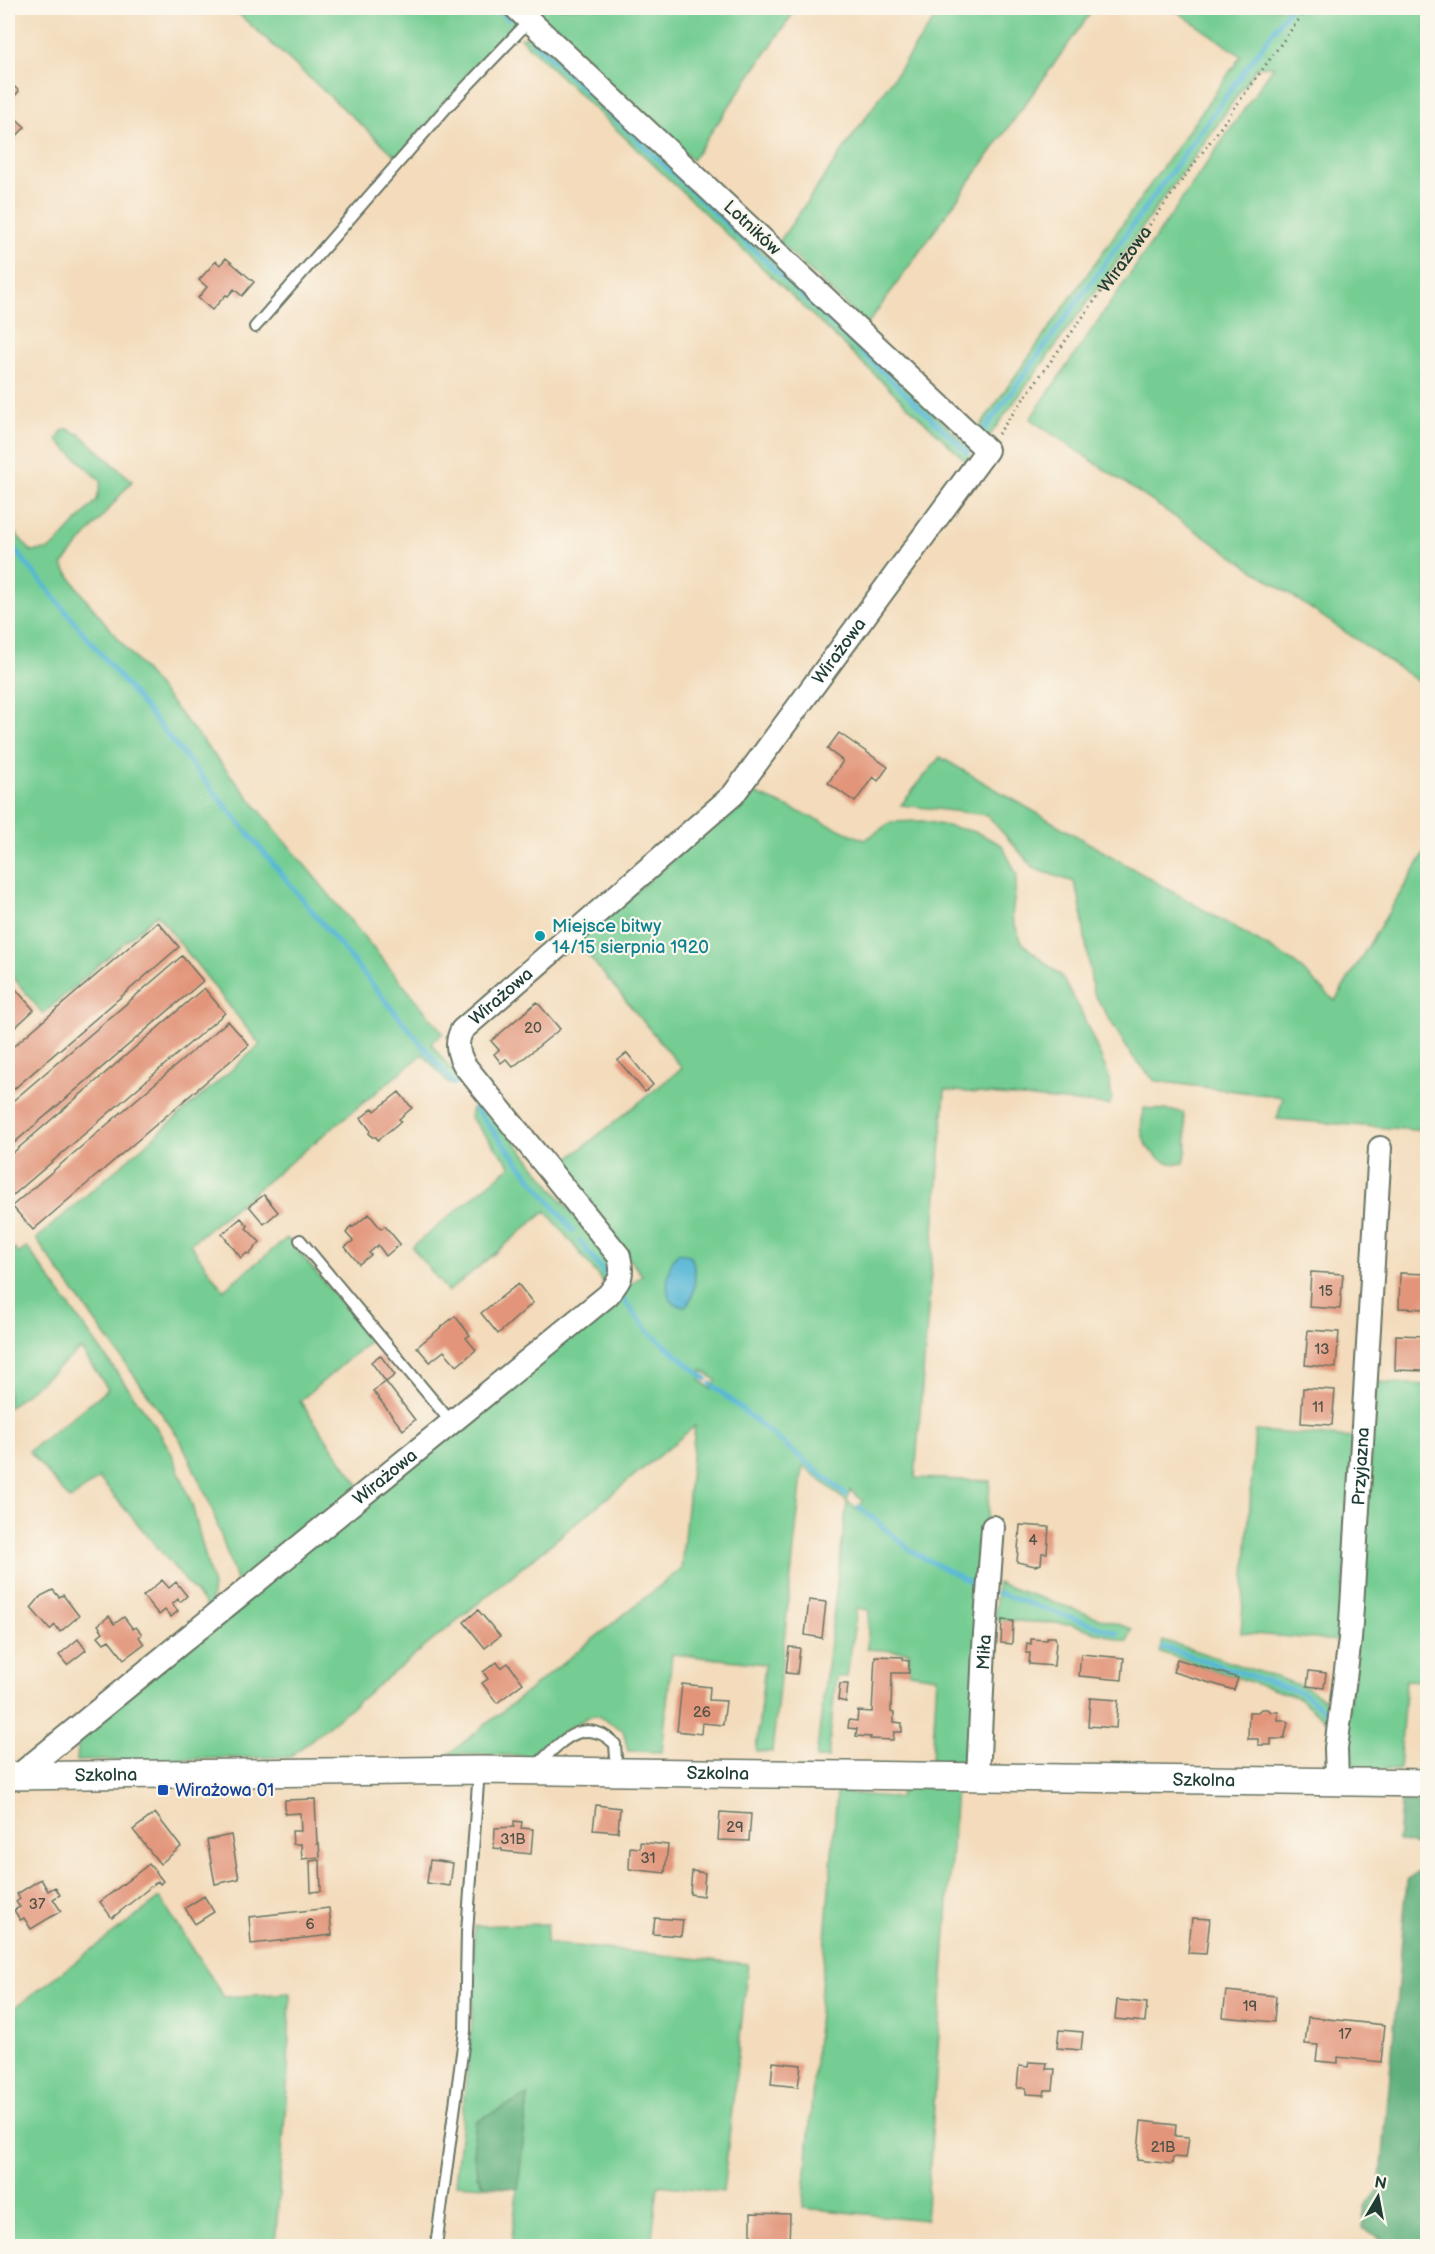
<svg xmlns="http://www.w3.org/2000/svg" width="1435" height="2254" font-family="'Balsamiq Sans',sans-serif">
	<rect width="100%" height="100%" fill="#fbf7ec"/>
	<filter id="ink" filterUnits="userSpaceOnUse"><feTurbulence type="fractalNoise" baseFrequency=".0167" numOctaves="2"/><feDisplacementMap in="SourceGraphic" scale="12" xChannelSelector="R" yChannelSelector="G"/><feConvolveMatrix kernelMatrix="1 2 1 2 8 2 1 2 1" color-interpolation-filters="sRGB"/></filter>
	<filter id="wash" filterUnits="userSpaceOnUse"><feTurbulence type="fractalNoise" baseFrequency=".008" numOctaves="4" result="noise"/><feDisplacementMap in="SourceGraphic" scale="24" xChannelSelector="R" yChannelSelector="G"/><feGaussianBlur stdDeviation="1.35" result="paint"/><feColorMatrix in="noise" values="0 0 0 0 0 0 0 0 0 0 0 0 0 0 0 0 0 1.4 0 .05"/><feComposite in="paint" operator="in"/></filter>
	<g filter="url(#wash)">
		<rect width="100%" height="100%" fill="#f3dbbb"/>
		<path fill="#74cd93" stroke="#4a8564" stroke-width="1.5" fill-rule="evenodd" d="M 232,8 L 508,8 L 516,20 L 513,30 L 398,158 Z
			M 526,8 L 797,8 L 692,160 Z
			M 942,8 L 1094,8 L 867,325 L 779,242 Z
			M 1172,8 L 1427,8 L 1427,687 L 1030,419 L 1274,66 L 1257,67 L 1212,132 L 988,438 L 978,429 L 1241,56 Z
			M 534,35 L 968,446 L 970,455 L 967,462 L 520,38 Z
			M 67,429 L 81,435 L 132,481 L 62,565 L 84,597 L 443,1033 L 431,1043 L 459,1080 L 457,1083 L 449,1084 L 423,1054 L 190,1244 L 223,1290 L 287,1238 L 372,1339 L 300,1401 L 359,1485 L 244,1582 L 237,1583 L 211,1506 L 180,1439 L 36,1239 L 260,1045 L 157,914 L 43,1014 L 8,971 L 8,525 L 31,551 L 48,550 L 56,544 L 97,500 L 101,481 L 57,440 L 62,431 Z
			M 940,757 L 1294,962 L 1335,1001 L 1427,849 L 1427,1131 L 1277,1119 L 1283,1097 L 1155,1081 L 1132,1056 L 1093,992 L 1079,896 L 1074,882 L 1035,869 L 987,815 L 901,805 Z
			M 752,792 L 865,840 L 891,822 L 923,821 L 976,832 L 1002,845 L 1017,875 L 1012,917 L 1022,943 L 1061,976 L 1080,1009 L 1108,1074 L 1112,1098 L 1109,1105 L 945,1090 L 915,1478 L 990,1481 L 970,1754 L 965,1761 L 932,1760 L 937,1677 L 909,1673 L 909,1652 L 867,1649 L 869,1610 L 857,1608 L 847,1677 L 836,1677 L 828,1758 L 816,1758 L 847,1502 L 803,1466 L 772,1752 L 756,1751 L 765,1664 L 672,1654 L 662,1752 L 628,1751 L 623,1730 L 596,1715 L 586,1718 L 560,1734 L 532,1756 L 449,1754 L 681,1569 L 695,1426 L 290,1757 L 77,1761 L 79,1735 L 642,1275 L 557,1168 L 682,1068 L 577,942 ZM 702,1370 L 716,1380 L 711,1389 L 701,1381 ZM 850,1490 L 862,1500 L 858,1510 L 847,1501 Z
			M 482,1100 L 613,1264 L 615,1271 L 605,1284 L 546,1211 L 448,1292 L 412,1247 L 511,1166 L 470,1117 L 472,1109 Z
			M 1144,1108 L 1183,1112 C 1186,1130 1189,1145 1184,1163 C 1165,1167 1145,1152 1142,1132 C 1140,1124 1143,1116 1144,1108 Z
			M 27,1247 L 156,1427 L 172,1454 L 192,1505 L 213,1586 L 210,1610 L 99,1478 L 70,1500 L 29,1451 L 108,1389 L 81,1349 L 8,1408 L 8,1253 L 14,1248 L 18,1254 Z
			M 1377,1382 L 1427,1385 L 1427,1681 L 1406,1680 L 1399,1770 L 1344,1768 Z
			M 1255,1431 L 1354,1438 L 1340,1641 L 1241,1633 Z
			M 997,1583 L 1132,1629 L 1127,1642 L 1071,1624 L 995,1620 Z
			M 1163,1640 L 1308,1688 L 1336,1709 L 1333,1727 L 1299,1698 L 1160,1652 Z
			M 903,1786 L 956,1788 L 926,2220 L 803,2208 L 837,1792 L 899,1798 Z
			M 160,1898 L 224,1997 L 290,1993 L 288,2074 L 275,2246 L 8,2246 L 8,2013 Z
			M 548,1924 L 546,1943 L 748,1964 L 723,2192 L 658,2185 L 651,2246 L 511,2246 L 528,2096 L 475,2133 L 477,2176 L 484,2186 L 455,2184 L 472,2023 L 474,1926 Z"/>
		<path fill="#5fb07d" stroke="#3f7658" stroke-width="1.5" d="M 1427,1801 L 1427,1848 L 1398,1841 L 1401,1802 Z
			M 1427,1869 L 1427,2246 L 1394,2246 L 1362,2228 L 1365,2206 L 1380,2190 L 1407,1881 L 1418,1872 Z
			M 528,2095 L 518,2189 L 484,2186 C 471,2169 473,2142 476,2121 Z"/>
		<path fill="#57b7d6" stroke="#3b7a85" stroke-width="1.5" d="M 678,1253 L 690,1255 C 697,1266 697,1298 685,1306 C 680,1306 674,1305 671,1300 C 664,1289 668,1261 678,1253 Z"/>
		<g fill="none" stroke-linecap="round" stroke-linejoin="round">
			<path stroke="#57b7d6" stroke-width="5" d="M 496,8 L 509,19
				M 534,42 L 968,453
				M 985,429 L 1290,8
				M 8,541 L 454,1084
				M 475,1108 L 573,1231
				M 580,1241 L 609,1279
				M 620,1295 L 649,1332 L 706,1379
				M 711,1384 L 846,1495
				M 859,1507 L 913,1552 L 979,1587
				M 997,1593 L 1117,1633
				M 1163,1647 L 1303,1693 L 1333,1718"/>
		</g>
		<g id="blocks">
			<path fill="#e2957a" d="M 8,81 L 19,91 L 8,104 Z
				M 8,111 L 25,127 L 10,143 L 8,141 Z
				M 226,258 L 254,282 L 242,296 L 234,289 L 228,296 L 226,295 L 212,310 L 198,298 L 207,287 L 199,280 L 216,261 L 220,265 Z
				M 839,733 L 888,767 L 878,781 L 873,777 L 855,802 L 828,783 L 843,761 L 827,749 Z
				M 158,922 L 179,947 L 8,1094 L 8,1051 Z
				M 182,956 L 203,981 L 8,1148 L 8,1105 Z
				M 13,986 L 34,1010 L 8,1034 L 8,990 Z
				M 204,988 L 225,1013 L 10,1198 L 8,1196 L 8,1157 Z
				M 537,1002 L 560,1029 L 513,1067 L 506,1059 L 501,1063 L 494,1054 L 499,1050 L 491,1041 Z
				M 228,1021 L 249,1045 L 33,1230 L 12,1206 Z
				M 627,1053 L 653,1085 L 645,1092 L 618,1060 Z
				M 399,1092 L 412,1108 L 399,1119 L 401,1121 L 378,1140 L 376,1137 L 372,1137 L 369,1133 L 370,1130 L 361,1118 L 373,1108 L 375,1111 Z
				M 264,1195 L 278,1212 L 264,1224 L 249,1206 Z
				M 369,1214 L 381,1229 L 385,1226 L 400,1244 L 386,1256 L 378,1245 L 369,1253 L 371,1255 L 359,1264 L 345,1247 L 353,1241 L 346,1233 L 351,1226 L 353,1227 Z
				M 241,1218 L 248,1226 L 246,1228 L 260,1242 L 249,1255 L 247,1253 L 241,1258 L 222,1234 Z
				M 1311,1272 L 1343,1274 L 1340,1309 L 1309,1307 Z
				M 1400,1273 L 1428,1274 L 1428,1309 L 1399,1308 Z
				M 518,1284 L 533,1303 L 498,1334 L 481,1313 Z
				M 455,1316 L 470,1335 L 466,1338 L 476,1350 L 457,1366 L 444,1351 L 430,1362 L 417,1347 Z
				M 1308,1330 L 1339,1332 L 1336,1368 L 1305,1365 Z
				M 1396,1335 L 1428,1336 L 1426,1371 L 1395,1370 Z
				M 380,1355 L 395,1375 L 386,1382 L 371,1362 Z
				M 386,1382 L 415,1420 L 403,1430 L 373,1391 Z
				M 1303,1388 L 1335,1390 L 1332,1425 L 1301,1423 Z
				M 1020,1525 L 1049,1527 L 1047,1553 L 1042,1553 L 1041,1564 L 1035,1566 L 1017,1562 Z
				M 162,1580 L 169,1588 L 176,1582 L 187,1596 L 180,1602 L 178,1599 L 172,1604 L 178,1611 L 171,1617 L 165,1610 L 159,1615 L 143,1596 Z
				M 53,1590 L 59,1597 L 63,1595 L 79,1616 L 60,1632 L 55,1625 L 50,1630 L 31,1608 L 41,1596 Z
				M 809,1600 L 826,1602 L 822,1638 L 805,1635 Z
				M 478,1610 L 500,1636 L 485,1648 L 464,1622 Z
				M 109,1616 L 114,1624 L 124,1617 L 133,1629 L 136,1627 L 142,1634 L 139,1637 L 144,1644 L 124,1659 L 109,1640 L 104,1643 L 98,1636 L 103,1632 L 98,1625 Z
				M 1002,1620 L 1013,1621 L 1012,1644 L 1001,1643 Z
				M 1047,1637 L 1055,1637 L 1056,1641 L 1054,1666 L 1029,1664 L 1030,1653 L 1026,1653 L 1027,1643 L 1031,1644 L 1031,1639 L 1047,1640 Z
				M 78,1639 L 86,1650 L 67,1665 L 59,1655 Z
				M 789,1647 L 800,1648 L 797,1674 L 786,1673 Z
				M 1081,1654 L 1124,1658 L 1122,1680 L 1079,1676 Z
				M 875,1656 L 903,1657 L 903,1660 L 909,1661 L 909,1673 L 892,1673 L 891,1712 L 894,1713 L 894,1722 L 902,1723 L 902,1732 L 894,1732 L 893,1740 L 870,1739 L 871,1737 L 856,1736 L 857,1729 L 848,1728 L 849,1720 L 857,1721 L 858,1711 L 872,1712 Z
				M 1177,1659 L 1238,1678 L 1234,1690 L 1173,1672 Z
				M 497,1662 L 501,1668 L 508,1663 L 523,1683 L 497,1703 L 482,1683 L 488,1679 L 483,1672 Z
				M 1309,1671 L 1326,1673 L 1324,1688 L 1307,1686 Z
				M 682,1684 L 710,1687 L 709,1700 L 726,1701 L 723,1725 L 702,1723 L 701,1734 L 677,1731 Z
				M 840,1684 L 848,1684 L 846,1702 L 838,1700 Z
				M 1090,1698 L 1118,1700 L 1116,1728 L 1088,1726 Z
				M 1423,1698 L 1428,1699 L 1428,1726 L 1421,1726 Z
				M 1261,1709 L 1268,1709 L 1271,1712 L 1278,1712 L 1278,1720 L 1284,1720 L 1288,1723 L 1284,1739 L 1271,1739 L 1271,1745 L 1258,1745 L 1258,1739 L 1248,1739 L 1249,1712 L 1258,1712 Z
				M 315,1799 L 317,1844 L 319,1843 L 320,1857 L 302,1859 L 301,1844 L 293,1844 L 292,1831 L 301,1831 L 300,1813 L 285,1814 L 285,1800 Z
				M 596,1805 L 620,1808 L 618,1832 L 593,1830 Z
				M 720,1812 L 751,1814 L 749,1841 L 718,1840 Z
				M 155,1813 L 181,1847 L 160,1864 L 133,1830 Z
				M 514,1821 L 522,1822 L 521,1828 L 533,1829 L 531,1854 L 502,1851 L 502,1849 L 494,1848 L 495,1828 L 514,1827 Z
				M 231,1835 L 239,1879 L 215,1884 L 207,1840 Z
				M 640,1842 L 668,1845 L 665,1873 L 629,1869 L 630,1847 L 640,1848 Z
				M 320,1860 L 321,1891 L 311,1892 L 310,1861 Z
				M 430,1860 L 453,1863 L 450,1886 L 427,1883 Z
				M 149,1864 L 163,1881 L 160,1884 L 158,1881 L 112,1918 L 100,1902 Z
				M 692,1871 L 705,1873 L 703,1896 L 690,1894 Z
				M 41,1879 L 48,1891 L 55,1887 L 60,1895 L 53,1899 L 61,1911 L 31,1929 L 24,1918 L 20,1920 L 14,1910 L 20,1907 L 16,1902 L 20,1899 L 17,1894 Z
				M 204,1896 L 214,1912 L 195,1924 L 185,1908 Z
				M 329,1908 L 332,1935 L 251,1944 L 249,1917 Z
				M 655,1918 L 683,1920 L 681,1936 L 653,1934 Z
				M 1192,1918 L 1210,1919 L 1206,1954 L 1188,1953 Z
				M 1226,1991 L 1276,1996 L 1274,2022 L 1223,2017 Z
				M 1117,2000 L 1147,2003 L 1145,2022 L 1115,2019 Z
				M 1308,2017 L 1385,2025 L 1381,2062 L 1338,2057 L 1338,2063 L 1316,2061 L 1318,2045 L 1305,2044 Z
				M 1059,2030 L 1083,2032 L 1081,2050 L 1057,2048 Z
				M 773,2062 L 801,2065 L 798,2087 L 771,2084 Z
				M 1029,2062 L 1047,2063 L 1046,2069 L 1055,2069 L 1053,2090 L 1045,2090 L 1044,2095 L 1026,2094 L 1026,2088 L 1017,2088 L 1019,2066 L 1028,2067 Z
				M 1141,2121 L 1176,2125 L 1175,2136 L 1189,2137 L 1186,2158 L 1173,2157 L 1172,2164 L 1137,2160 Z
				M 751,2213 L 790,2214 L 789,2246 L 751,2246 Z"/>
		</g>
	</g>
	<g filter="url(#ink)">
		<use href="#blocks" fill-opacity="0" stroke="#697463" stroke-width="1.5"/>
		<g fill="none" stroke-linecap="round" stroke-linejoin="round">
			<defs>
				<path id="service" d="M 255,327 L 447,107 L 530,20
					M 300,1240 L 451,1422
					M 535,1767 C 559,1744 583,1713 615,1744 L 617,1772
					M 436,2246 L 465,2031 L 467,1932 L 479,1770"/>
				<g id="minor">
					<path id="s2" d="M 19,1775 L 608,1295 C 620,1280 624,1277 619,1256 L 465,1066 C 458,1054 455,1043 462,1030 L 733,795 L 987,450 L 516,8"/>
					<path id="s3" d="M 978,1778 L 984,1647 L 993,1527"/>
					<path id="s4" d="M 1337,1781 L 1336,1748 L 1350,1639 L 1380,1148"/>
				</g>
				<g id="tertiary">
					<path id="s5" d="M 8,1776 L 479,1770 L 1428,1783"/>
				</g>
			</defs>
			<use href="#service" stroke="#697463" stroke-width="14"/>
			<use href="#minor" stroke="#697463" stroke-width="26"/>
			<use href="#tertiary" stroke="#697463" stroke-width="30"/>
			<path stroke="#697463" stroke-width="3" stroke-dasharray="1.5 4.5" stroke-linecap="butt" id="s1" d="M 998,434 L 1307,8"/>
			<use href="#service" stroke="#fff" stroke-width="10"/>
			<use href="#minor" stroke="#fff" stroke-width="22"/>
			<use href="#tertiary" stroke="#fff" stroke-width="27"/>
		</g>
	</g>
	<circle fill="#0f9aa8" stroke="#fbf7ec" stroke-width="2" cx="540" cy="936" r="6"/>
	<rect fill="#1a4fb4" stroke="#fbf7ec" stroke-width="2" x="157" y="1784" width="12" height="12" rx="3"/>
	<g text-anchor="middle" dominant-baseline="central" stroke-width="4.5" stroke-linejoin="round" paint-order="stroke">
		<g font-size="15" fill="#505346">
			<text x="533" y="1028">20</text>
			<text x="1326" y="1291">15</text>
			<text x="1322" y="1349">13</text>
			<text x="1318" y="1407">11</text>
			<text x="1033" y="1540">4</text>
			<text x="702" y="1712">26</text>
			<text x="735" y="1827">29</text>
			<text x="513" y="1839">31B</text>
			<text x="648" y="1858">31</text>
			<text x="37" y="1904">37</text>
			<text x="310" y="1924">6</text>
			<text x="1250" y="2006">19</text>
			<text x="1345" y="2034">17</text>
			<text x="1163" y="2147">21B</text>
		</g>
		<g font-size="18" fill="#1f3d34" stroke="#fbf7ec">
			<text transform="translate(752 228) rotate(43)">Lotników</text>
			<text stroke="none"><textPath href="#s1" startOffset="216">Wirażowa</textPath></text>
			<text stroke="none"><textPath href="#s2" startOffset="1623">Wirażowa</textPath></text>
			<text stroke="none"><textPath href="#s2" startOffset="1137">Wirażowa</textPath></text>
			<text stroke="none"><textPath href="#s4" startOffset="316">Przyjazna</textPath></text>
			<text stroke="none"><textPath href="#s2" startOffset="472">Wirażowa</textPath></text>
			<text stroke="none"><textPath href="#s3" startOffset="126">Miła</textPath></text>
			<text stroke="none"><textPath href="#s5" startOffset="710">Szkolna</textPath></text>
			<text stroke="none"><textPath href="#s5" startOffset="98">Szkolna</textPath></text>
			<text stroke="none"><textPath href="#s5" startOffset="1196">Szkolna</textPath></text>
		</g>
		<g font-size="18" fill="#0d838f" stroke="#fbf7ec" text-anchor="start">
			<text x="552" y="926">Miejsce bitwy<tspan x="552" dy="21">14/15 sierpnia 1920</tspan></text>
		</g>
		<g font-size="18" fill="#164399" stroke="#fbf7ec" text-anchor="start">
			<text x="175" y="1790">Wirażowa 01</text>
		</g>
	</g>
	<rect width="1435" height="2254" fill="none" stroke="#fbf7ec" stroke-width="30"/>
	<g transform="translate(1378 2197) rotate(10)" stroke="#fbf7ec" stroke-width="4.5" paint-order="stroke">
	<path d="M0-4.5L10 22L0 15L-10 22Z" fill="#1f3d34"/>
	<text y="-9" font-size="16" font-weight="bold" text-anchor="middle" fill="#1f3d34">N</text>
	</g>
</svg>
